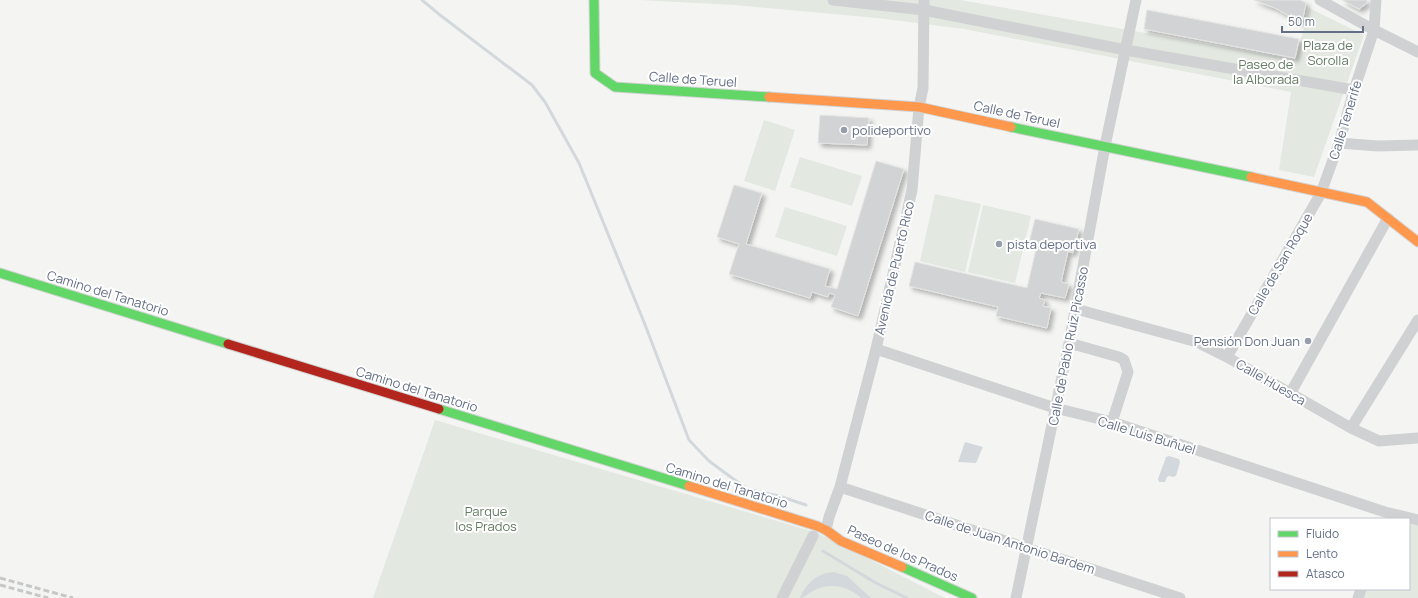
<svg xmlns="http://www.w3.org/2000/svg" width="1418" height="598" font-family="Manrope,sans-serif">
	<defs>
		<filter id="shadow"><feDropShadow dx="3.5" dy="3.5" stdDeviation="2" flood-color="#0004"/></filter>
	</defs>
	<rect width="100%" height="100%" fill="#f4f5f3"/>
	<path fill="#e3e8e1" d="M 638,0 L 961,0 L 1296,60 L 1309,8 L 1364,35 L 1314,177 L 1279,170 L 1291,92 L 964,29 L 877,18 L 735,5 Z
		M 764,120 L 795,130 L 775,191 L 744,181 Z
		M 800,157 L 862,176 L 852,206 L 790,187 Z
		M 935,194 L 981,204 L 965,272 L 920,261 Z
		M 983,205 L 1031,216 L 1015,283 L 968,272 Z
		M 785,207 L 847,226 L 837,256 L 775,237 Z
		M 435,420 L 818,533 L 945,598 L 373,598 Z
		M 1409,522 L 1418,524 L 1418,598 L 1361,598 L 1364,589 L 1409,589 Z"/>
	<path fill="#d3d8dd" d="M 965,442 L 983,447 L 976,463 L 958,462 Z
		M 1169,456 L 1179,459 L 1180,462 L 1176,476 L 1173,477 L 1169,476 L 1167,477 L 1165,482 L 1159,482 L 1158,479 L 1166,457 Z
		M 834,572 L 847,576 L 871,598 L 861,598 C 847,585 828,582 811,592 C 806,595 804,598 800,598 C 808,582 815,574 834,572 Z"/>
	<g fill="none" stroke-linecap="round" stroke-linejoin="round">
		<path stroke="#d3d8dd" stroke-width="3" d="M 422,0 L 440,15 L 532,85 L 545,102 L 579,163 L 644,322 L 689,440 L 709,461 L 747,489 L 779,496 L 806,505
			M 823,551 L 876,583 L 907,598"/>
	</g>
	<path fill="#d2d3d4" stroke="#e4e4e3" filter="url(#shadow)" d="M 1254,0 L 1300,0 L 1306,3 L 1302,23 L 1275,8 Z
		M 1342,0 L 1367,0 L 1367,3 L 1359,9 Z
		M 1147,10 L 1299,39 L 1295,58 L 1144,29 Z
		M 820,115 L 869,118 L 867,145 L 818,143 Z
		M 876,161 L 904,169 L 858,316 L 831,307 L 835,295 L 829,293 L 828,297 L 812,292 L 810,298 L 729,274 L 739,244 L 717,237 L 734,185 L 762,193 L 746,244 L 830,269 L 825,286 L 837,289 Z
		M 1035,219 L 1079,229 L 1073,253 L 1068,251 L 1061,282 L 1069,284 L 1065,298 L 1041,293 L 1039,298 L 1045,300 L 1043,306 L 1051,308 L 1047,328 L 996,316 L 998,307 L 909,286 L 915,262 L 1027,288 L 1037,245 L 1029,243 Z"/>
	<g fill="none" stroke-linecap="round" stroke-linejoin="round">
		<defs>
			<path id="fast" d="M 594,0 L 595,73 L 615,87 L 769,97
				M 1011,127 L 1251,177
				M 0,273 L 228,344
				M 439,409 L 689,486
				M 902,567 L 972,598"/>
			<path id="slow" d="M 769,97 L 919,107 L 1011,127
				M 1251,177 L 1367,202 L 1418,242
				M 689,486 L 817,526 L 826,530 L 841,541 L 902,567"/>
			<path id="jam" d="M 228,344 L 439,409"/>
		</defs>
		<use href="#fast" stroke="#d1d3d3" stroke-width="11"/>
		<use href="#slow" stroke="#d1d3d3" stroke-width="11"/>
		<use href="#jam" stroke="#d1d3d3" stroke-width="11"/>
		<path stroke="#d0d1d2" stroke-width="11" d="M 833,0 L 924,10 L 1126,50 L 1354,90
			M 1320,0 L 1374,30 L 1418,52
			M 1339,143 L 1378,146 L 1418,145
			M 1076,309 L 1197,342 L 1227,357 L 1351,428 L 1379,441 L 1418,438
			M 1069,343 L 1119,357 L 1124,360 L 1128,372 L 1112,422
			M 876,349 L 1055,408 L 1112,422 L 1385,512 L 1418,520
			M 1227,357 L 1321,193 L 1339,143 L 1354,90 L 1374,30 L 1376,0
			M 1290,394 L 1388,218
			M 1351,428 L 1418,320
			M 840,487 L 1180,598
			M 826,530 L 829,517 L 840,487 L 876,349 L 912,190 L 919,107 L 923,88 L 924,0
			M 782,598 L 813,536
			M 1016,598 L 1069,343 L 1105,146 L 1136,0
			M 1358,598 L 1361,589"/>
		<use href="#fast" stroke="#63d668" stroke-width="9"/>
		<use href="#slow" stroke="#ff974d" stroke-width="9"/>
		<use href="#jam" stroke="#b3261e" stroke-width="9"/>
		<path stroke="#c6c7c8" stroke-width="3" stroke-dasharray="6 3" stroke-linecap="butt" d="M 0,578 L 73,598
			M 0,585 L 48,598"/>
	</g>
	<g fill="#969eac" stroke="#fff" stroke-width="1.5">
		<circle cx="844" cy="130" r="4"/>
		<circle cx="999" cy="244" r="4"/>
		<circle cx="1308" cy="341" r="4"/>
	</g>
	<g text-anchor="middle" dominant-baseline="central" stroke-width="4" stroke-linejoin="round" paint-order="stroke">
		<g font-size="13" fill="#637c62" stroke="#fff">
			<text x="1328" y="45">Plaza de<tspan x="1328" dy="15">Sorolla</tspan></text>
			<text x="1266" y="64">Paseo de<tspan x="1266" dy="15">la Alborada</tspan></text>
			<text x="486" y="511">Parque<tspan x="486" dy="15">los Prados</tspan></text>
		</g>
		<g font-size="13" fill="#636f85" stroke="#fff">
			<text transform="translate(693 79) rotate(4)">Calle de Teruel</text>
			<text transform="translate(1017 114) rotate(12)">Calle de Teruel</text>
			<text transform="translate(1345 120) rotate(-73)">Calle Tenerife</text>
			<text transform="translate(1280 264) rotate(-60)">Calle de San Roque</text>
			<text transform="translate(894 268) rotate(-77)">Avenida de Puerto Rico</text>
			<text transform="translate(108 293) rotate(17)">Camino del Tanatorio</text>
			<text transform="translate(1068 346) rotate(-79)">Calle de Pablo Ruiz Picasso</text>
			<text transform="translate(1271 382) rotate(30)">Calle Huesca</text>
			<text transform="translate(417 389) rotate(17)">Camino del Tanatorio</text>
			<text transform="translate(1147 435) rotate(17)">Calle Luis Buñuel</text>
			<text transform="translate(727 485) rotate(17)">Camino del Tanatorio</text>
			<text transform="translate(1010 542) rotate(18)">Calle de Juan Antonio Bardem</text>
			<text transform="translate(903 553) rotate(24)">Paseo de los Prados</text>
		</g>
		<g font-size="13" fill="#636f85" stroke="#fff" text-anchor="start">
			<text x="852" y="130">polideportivo</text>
			<text x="1007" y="244">pista deportiva</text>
			<text x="1300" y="341" text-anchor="end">Pensión Don Juan</text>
		</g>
	</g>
	<rect x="1270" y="518" width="140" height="72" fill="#ffffff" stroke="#c1c5ce"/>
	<rect x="1278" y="531" width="20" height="6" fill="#63d668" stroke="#c1c5ce"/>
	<text x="1306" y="538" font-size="12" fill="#636f85">Fluido</text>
	<rect x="1278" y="551" width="20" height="6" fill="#ff974d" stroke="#c1c5ce"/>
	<text x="1306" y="558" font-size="12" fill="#636f85">Lento</text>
	<rect x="1278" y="571" width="20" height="6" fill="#b3261e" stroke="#c1c5ce"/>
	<text x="1306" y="578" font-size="12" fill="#636f85">Atasco</text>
	<path d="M1282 26v6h81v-6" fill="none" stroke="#636f85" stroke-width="2"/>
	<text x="1288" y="26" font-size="12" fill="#636f85" stroke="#ffffff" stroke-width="3" paint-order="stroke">50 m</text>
</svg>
